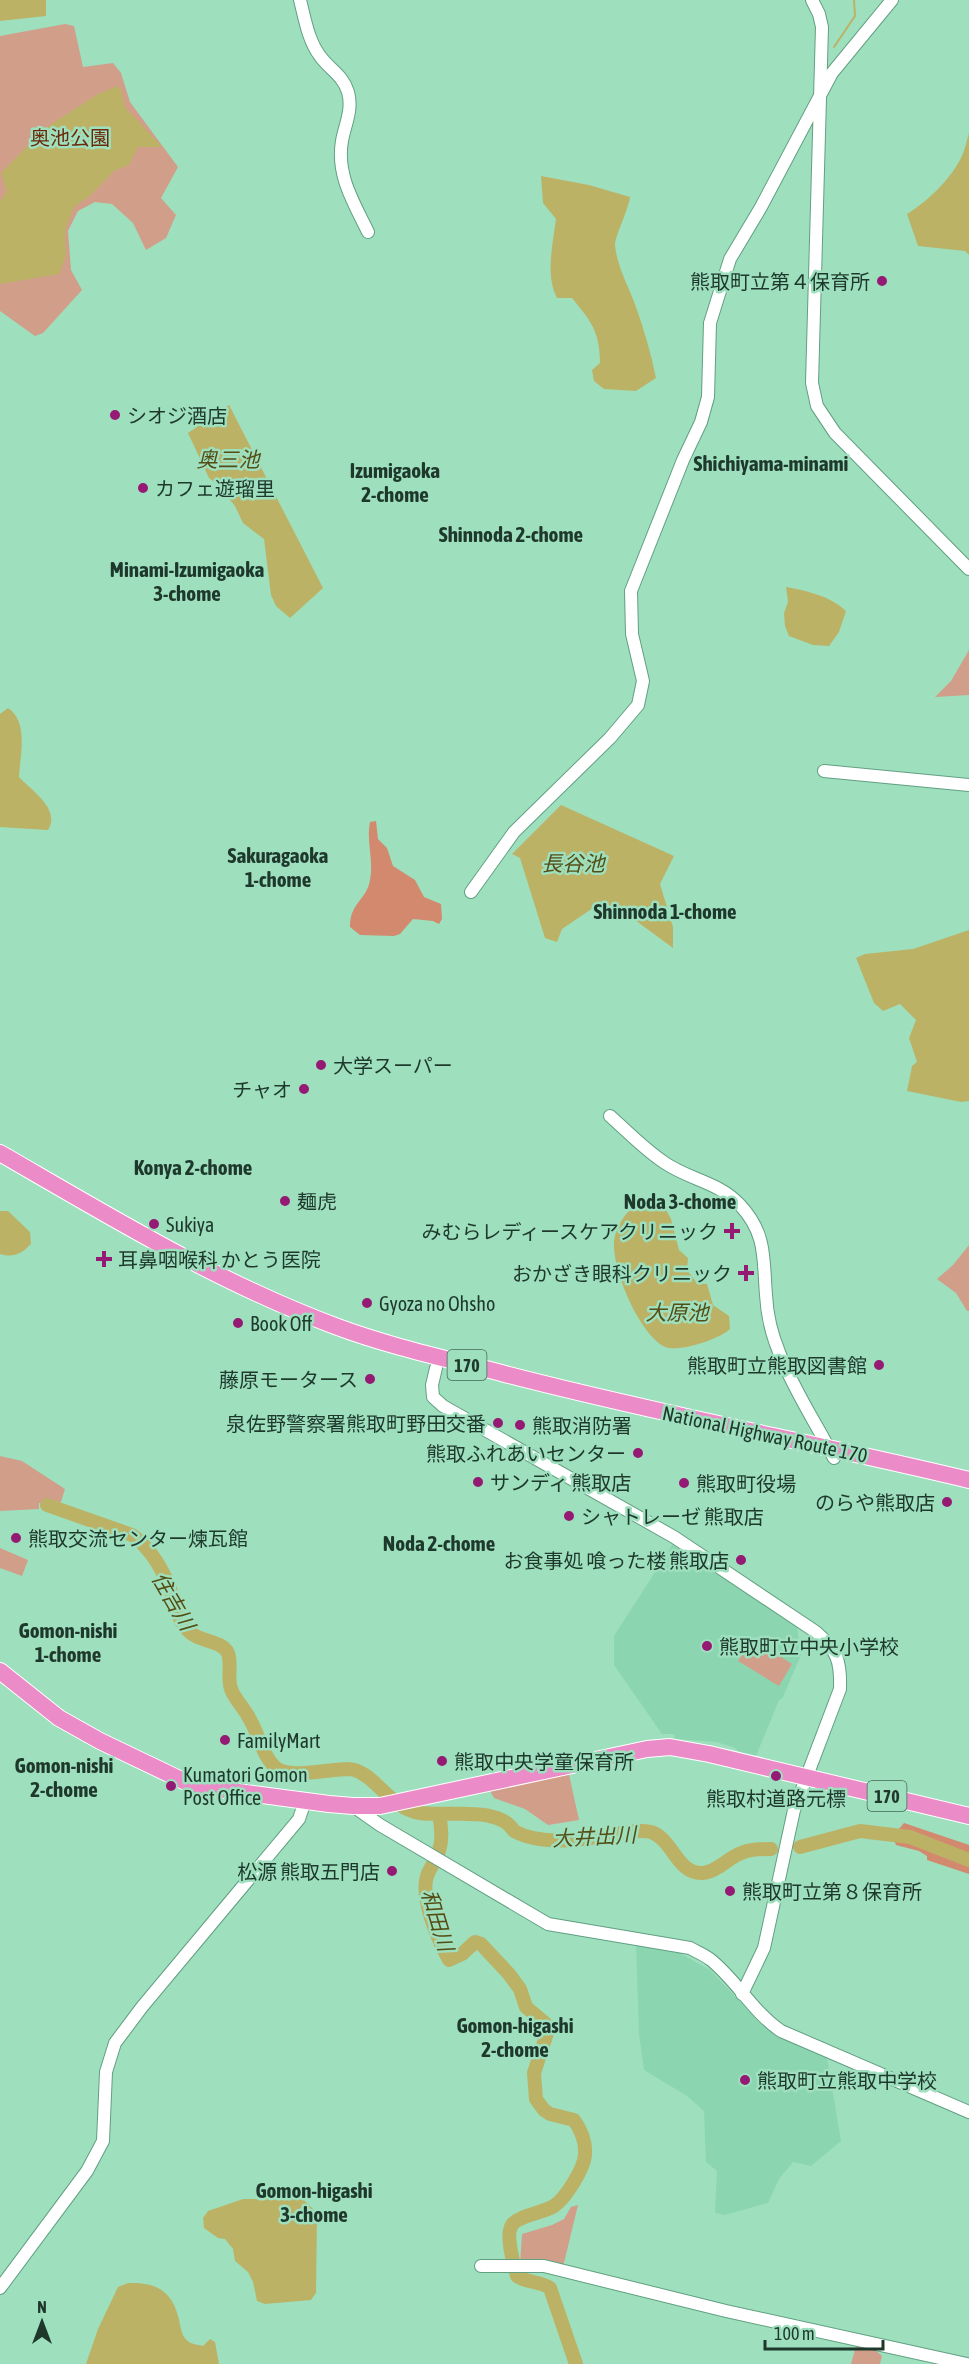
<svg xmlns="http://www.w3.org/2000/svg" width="969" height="2364" font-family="'Asap Condensed','Noto Sans JP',sans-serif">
	<rect width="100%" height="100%" fill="#9edfbe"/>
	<path fill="#8cd5b1" d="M 673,1544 L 797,1627 L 801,1655 L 782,1699 L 779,1700 L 756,1756 L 744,1755 L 733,1747 L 716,1742 L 675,1739 L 674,1734 L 662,1734 L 614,1665 L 614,1636 Z
		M 636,1944 L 674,1950 L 710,1970 L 767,2030 L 827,2057 L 841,2141 L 811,2166 L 793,2162 L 779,2179 L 768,2203 L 725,2215 L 715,2213 L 717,2171 L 706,2162 L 704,2111 L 687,2096 L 644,2070 L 639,2034 Z"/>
	<path fill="#d19e8a" d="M 65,24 L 74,26 L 83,67 L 113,63 L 121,73 L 130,102 L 178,167 L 161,198 L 176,215 L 166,238 L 146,250 L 133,223 L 112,204 L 95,202 L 78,211 L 68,231 L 71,270 L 82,290 L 43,333 L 35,336 L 0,311 L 0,36 Z
		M 969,650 L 969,695 L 935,697 L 951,681 Z
		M 969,1245 L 969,1311 L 967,1311 L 956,1293 L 937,1279 L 953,1265 Z
		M 0,1456 L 22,1461 L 65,1489 L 61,1502 L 39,1503 L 39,1509 L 0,1511 Z
		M 0,1548 L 28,1560 L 22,1576 L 0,1568 Z
		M 753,1639 L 792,1664 L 779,1686 L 738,1661 Z
		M 568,1770 L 579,1820 L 548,1825 L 525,1809 L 494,1798 L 489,1789 Z
		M 578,2205 L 562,2271 L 520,2265 L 522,2234 L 552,2225 L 564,2219 L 571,2207 Z
		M 856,2346 L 875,2350 L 882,2356 L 880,2364 L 851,2364 Z"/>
	<path fill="#d2896d" d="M 376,821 L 378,839 L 387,848 L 393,866 L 415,880 L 424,897 L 441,904 L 442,919 L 439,924 L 433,921 L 413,919 L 400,934 L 394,936 L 360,935 L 350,927 C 350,902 367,900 370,880 C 374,860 366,841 370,822 Z
		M 904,1823 L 969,1845 L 969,1874 L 927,1860 L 927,1856 L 919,1851 L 896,1845 L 894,1840 L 898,1830 Z"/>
	<path fill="#bcb266" d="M 0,0 L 46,0 L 46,16 L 0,21 Z
		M 117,86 L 121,90 L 125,107 L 162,147 L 138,147 L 129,165 L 114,171 L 91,195 L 74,207 L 67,224 L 65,235 L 66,256 L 59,274 L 0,284 L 0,201 L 7,191 L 1,173 L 44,129 L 98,94 Z
		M 969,133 L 969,255 L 965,251 L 918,246 L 907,214 C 928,201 951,179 962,156 C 965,149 967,140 969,133 Z
		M 541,176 L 589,185 L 630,197 C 628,211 615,236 615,245 C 617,267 629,287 636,307 C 644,330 651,353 656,378 L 636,391 L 604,389 L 594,381 L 592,370 L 600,363 C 600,332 591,321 572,298 L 557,298 C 545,276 553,243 556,219 L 543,203 Z
		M 229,405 L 323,588 L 290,618 L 276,606 L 271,595 L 264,539 L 243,523 L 235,506 L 219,486 L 209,478 L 188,433 Z
		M 786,587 C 808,591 830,596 846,611 L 839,632 L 829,646 L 813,645 L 789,636 L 785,626 L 784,613 L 788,602 Z
		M 8,708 C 29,722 20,756 19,777 C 32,791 61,809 48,830 L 0,827 L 0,714 Z
		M 561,805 L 674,856 L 660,884 L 673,927 L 673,948 L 635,920 L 610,920 L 593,908 L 562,929 L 557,942 L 545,938 L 520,858 L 512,854 Z
		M 969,930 L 969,1101 L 961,1102 L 907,1091 L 912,1066 L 917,1062 L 909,1038 L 916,1020 L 900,1004 L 883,1011 L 874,1003 L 856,958 L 865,954 L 913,949 Z
		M 662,1202 L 671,1219 L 679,1250 L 688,1258 L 687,1270 L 697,1283 L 707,1284 L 713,1305 L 729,1316 L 730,1329 C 720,1339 676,1354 663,1346 C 638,1331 612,1270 614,1241 C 615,1232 621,1219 628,1212 C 636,1203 651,1204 662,1202 Z
		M 0,1211 L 8,1211 L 30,1232 L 31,1244 C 21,1254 14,1258 0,1254 Z
		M 243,2199 L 297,2199 L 304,2200 L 317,2213 L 316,2293 L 311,2300 L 265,2304 L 257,2301 L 253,2282 L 248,2272 L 235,2261 L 233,2249 L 225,2239 L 218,2238 L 204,2228 L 203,2218 L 208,2211 Z
		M 128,2283 C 153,2282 171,2289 178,2316 C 181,2325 180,2336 189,2342 C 192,2344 199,2345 203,2346 L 210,2339 L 215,2342 L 219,2364 L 86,2364 L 98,2329 L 118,2287 Z"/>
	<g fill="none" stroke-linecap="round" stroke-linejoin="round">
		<path stroke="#bcb266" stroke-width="2" d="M 834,47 L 855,16 L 854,0"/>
		<path stroke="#bcb266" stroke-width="14" d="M 47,1505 L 132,1535 C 151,1548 165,1573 172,1595 C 176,1607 178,1618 186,1628 C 197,1643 221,1639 228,1653 C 232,1663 227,1678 231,1689 C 234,1698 243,1707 248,1716 C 258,1731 262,1756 276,1768 C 290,1779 330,1769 348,1769 C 374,1770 388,1808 420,1813 C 446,1817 499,1805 514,1831 C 541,1846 581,1840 609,1835 C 622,1833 638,1829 651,1832 C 673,1839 677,1875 703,1873 C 716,1872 727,1859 739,1854 C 749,1849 760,1849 771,1849
			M 439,1814 C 441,1826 443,1839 439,1851 C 437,1860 430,1867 427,1876 C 420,1898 438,1940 449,1960 L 462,1954 L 475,1942 L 481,1944 L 509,1974 L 520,1989 L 526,2007 L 545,2023 L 547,2033 L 534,2073 L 536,2099 L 544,2110 L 550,2114 L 574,2120 C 581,2130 586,2143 585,2155 C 584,2169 565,2199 554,2206 C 543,2213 517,2216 512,2225 C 505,2235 514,2265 517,2276 C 527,2283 540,2281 550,2288 L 576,2364
			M 800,1847 L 860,1831 L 910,1837 L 969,1860"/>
		<defs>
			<path id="minor" d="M 300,0 C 305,19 308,40 320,56 C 329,69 343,75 348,92 C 353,110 345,124 342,141 C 336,175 354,203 368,232
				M 812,0 L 819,14 L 822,27 L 812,383 L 817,406 L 835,433 L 969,569
				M 824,771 L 969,785
				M 471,892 L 514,832 L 610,738 L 638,705 L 643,681 L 632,634 L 631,591 L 683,460 L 701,422 L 708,397 L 710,323 L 730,259 L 761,207 L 832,73 L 892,0
				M 610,1116 C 628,1132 645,1150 665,1163 C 690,1180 719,1182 740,1205 C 767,1234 763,1259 766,1295 C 767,1314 772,1335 779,1352 C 793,1389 816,1423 834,1458
				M 436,1368 L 432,1385 L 433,1397 L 443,1406 L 674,1537 L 816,1632 C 837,1650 841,1661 840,1689 L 794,1810 L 764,1948 L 742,1994
				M 353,1806 L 380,1825 L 548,1924 L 690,1948 C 697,1952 705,1955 711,1960 C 737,1981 753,2012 781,2031 L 969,2112
				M 481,2266 L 544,2266 L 726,2311 L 967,2364
				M 0,2288 L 87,2171 L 103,2141 L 106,2072 L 115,2043 L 142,2007 L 299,1819 L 305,1801"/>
			<path id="highway" d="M 0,1153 C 109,1216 217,1282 335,1326 C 391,1347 448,1359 505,1374 C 658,1414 815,1443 969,1480
				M 0,1671 L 59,1718 L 100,1741 L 194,1786 L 329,1804 L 353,1806 L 380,1806 L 647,1749 L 670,1747 L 709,1754 L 969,1816"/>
		</defs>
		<use href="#minor" stroke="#61a082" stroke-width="14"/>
		<use href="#highway" stroke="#fff" stroke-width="18"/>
		<use href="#minor" stroke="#fff" stroke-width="12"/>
		<use href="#highway" stroke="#eb8bc8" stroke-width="16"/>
	</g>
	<g fill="#951a74" stroke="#9edfbe" stroke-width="2">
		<circle cx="882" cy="281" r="6"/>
		<circle cx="115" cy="415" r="6"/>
		<circle cx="143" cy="488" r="6"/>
		<circle cx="321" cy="1065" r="6"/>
		<circle cx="304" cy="1089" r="6"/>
		<circle cx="285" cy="1201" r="6"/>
		<circle cx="154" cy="1224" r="6"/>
		<path d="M729 1222h6v6h6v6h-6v6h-6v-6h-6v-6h6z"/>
		<path d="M101 1250h6v6h6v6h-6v6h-6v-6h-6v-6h6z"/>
		<path d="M743 1264h6v6h6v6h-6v6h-6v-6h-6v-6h6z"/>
		<circle cx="367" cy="1303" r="6"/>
		<circle cx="238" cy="1323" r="6"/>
		<circle cx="879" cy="1365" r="6"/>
		<circle cx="370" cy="1379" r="6"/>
		<circle cx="498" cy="1423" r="6"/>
		<circle cx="520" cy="1425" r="6"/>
		<circle cx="638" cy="1453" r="6"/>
		<circle cx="478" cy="1482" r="6"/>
		<circle cx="684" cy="1483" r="6"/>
		<circle cx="947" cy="1502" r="6"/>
		<circle cx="569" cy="1516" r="6"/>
		<circle cx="16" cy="1538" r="6"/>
		<circle cx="741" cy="1560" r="6"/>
		<circle cx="707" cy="1646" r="6"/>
		<circle cx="225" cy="1740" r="6"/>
		<circle cx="442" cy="1761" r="6"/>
		<circle cx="776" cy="1776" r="6"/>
		<circle cx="171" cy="1786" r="6"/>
		<circle cx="392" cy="1871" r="6"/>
		<circle cx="730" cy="1891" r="6"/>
		<circle cx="745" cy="2080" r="6"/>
	</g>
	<g text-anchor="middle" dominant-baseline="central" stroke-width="5" stroke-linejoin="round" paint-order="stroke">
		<g fill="#9edfbe" stroke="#446a58" stroke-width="1.5">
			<rect x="447.5" y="1350" width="39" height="30" rx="4.5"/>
			<rect x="867.5" y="1781" width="39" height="30" rx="4.5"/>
		</g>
		<g font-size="18" font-weight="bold" fill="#1e382c">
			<text x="467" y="1365">170</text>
			<text x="887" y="1796">170</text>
		</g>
		<g font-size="20" fill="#6c2a0b" stroke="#9edfbe">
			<text x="70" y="137">奥池公園</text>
		</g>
		<g font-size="20" fill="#1e382c" stroke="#9edfbe" text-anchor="start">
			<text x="870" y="281" text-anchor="end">熊取町立第４保育所</text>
			<text x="127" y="415">シオジ酒店</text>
			<text x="155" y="488">カフェ遊瑠里</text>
			<text x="333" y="1065">大学スーパー</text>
			<text x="292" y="1089" text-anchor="end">チャオ</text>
			<text x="297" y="1201">麺虎</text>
			<text x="166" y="1224">Sukiya</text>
			<text x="718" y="1231" text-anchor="end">みむらレディースケアクリニック</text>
			<text x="118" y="1259">耳鼻咽喉科 かとう医院</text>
			<text x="732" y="1273" text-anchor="end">おかざき眼科クリニック</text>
			<text x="379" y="1303">Gyoza no Ohsho</text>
			<text x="250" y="1323">Book Off</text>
			<text x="867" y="1365" text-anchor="end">熊取町立熊取図書館</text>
			<text x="358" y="1379" text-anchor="end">藤原モータース</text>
			<text x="486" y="1423" text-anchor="end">泉佐野警察署熊取町野田交番</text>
			<text x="532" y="1425">熊取消防署</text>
			<text x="626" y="1453" text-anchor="end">熊取ふれあいセンター</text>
			<text x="490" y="1482">サンディ 熊取店</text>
			<text x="696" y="1483">熊取町役場</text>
			<text x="935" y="1502" text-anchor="end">のらや熊取店</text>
			<text x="581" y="1516">シャトレーゼ 熊取店</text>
			<text x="28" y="1538">熊取交流センター煉瓦館</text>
			<text x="729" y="1560" text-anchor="end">お食事処 喰った楼 熊取店</text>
			<text x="719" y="1646">熊取町立中央小学校</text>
			<text x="237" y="1740">FamilyMart</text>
			<text x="454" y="1761">熊取中央学童保育所</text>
			<text x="183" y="1774">Kumatori Gomon<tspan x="183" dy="23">Post Office</tspan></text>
			<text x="776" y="1798" text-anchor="middle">熊取村道路元標</text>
			<text x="380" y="1871" text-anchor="end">松源 熊取五門店</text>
			<text x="742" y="1891">熊取町立第８保育所</text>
			<text x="757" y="2080">熊取町立熊取中学校</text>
		</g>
		<g font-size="20" fill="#1e382c" stroke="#9edfbe">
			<text transform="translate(765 1434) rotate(12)">National Highway Route 170</text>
		</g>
		<g font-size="21" font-style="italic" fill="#554e14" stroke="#9edfbe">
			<text x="228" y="459">奥三池</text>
			<text x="573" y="863">長谷池</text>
			<text x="677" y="1312">大原池</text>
			<text transform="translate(174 1601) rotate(60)">住吉川</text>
			<text transform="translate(594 1836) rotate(-3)">大井出川</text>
			<text transform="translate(438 1920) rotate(73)">和田川</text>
		</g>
		<g font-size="21" font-weight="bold" fill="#1e382c" stroke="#9edfbe">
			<text x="771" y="463">Shichiyama-minami</text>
			<text x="395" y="470">Izumigaoka<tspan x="395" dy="24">2-chome</tspan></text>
			<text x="511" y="534">Shinnoda 2-chome</text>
			<text x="187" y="569">Minami-Izumigaoka<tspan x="187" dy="24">3-chome</tspan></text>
			<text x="278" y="855">Sakuragaoka<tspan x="278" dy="24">1-chome</tspan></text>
			<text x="665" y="911">Shinnoda 1-chome</text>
			<text x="193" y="1167">Konya 2-chome</text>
			<text x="680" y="1201">Noda 3-chome</text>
			<text x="439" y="1543">Noda 2-chome</text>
			<text x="68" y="1630">Gomon-nishi<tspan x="68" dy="24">1-chome</tspan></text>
			<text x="64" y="1765">Gomon-nishi<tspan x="64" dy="24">2-chome</tspan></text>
			<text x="515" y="2025">Gomon-higashi<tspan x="515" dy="24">2-chome</tspan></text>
			<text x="314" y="2190">Gomon-higashi<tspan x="314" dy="24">3-chome</tspan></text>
		</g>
	</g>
	<g transform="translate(42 2322)" stroke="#9edfbe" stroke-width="4.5" paint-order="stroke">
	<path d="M0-4.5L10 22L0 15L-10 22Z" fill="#1e382c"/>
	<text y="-9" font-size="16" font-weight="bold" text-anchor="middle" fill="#1e382c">N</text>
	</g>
	<path d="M765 2340v9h118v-9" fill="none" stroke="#1e382c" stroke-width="3"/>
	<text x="774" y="2340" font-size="18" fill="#1e382c" stroke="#9edfbe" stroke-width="4.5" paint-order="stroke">100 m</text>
</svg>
